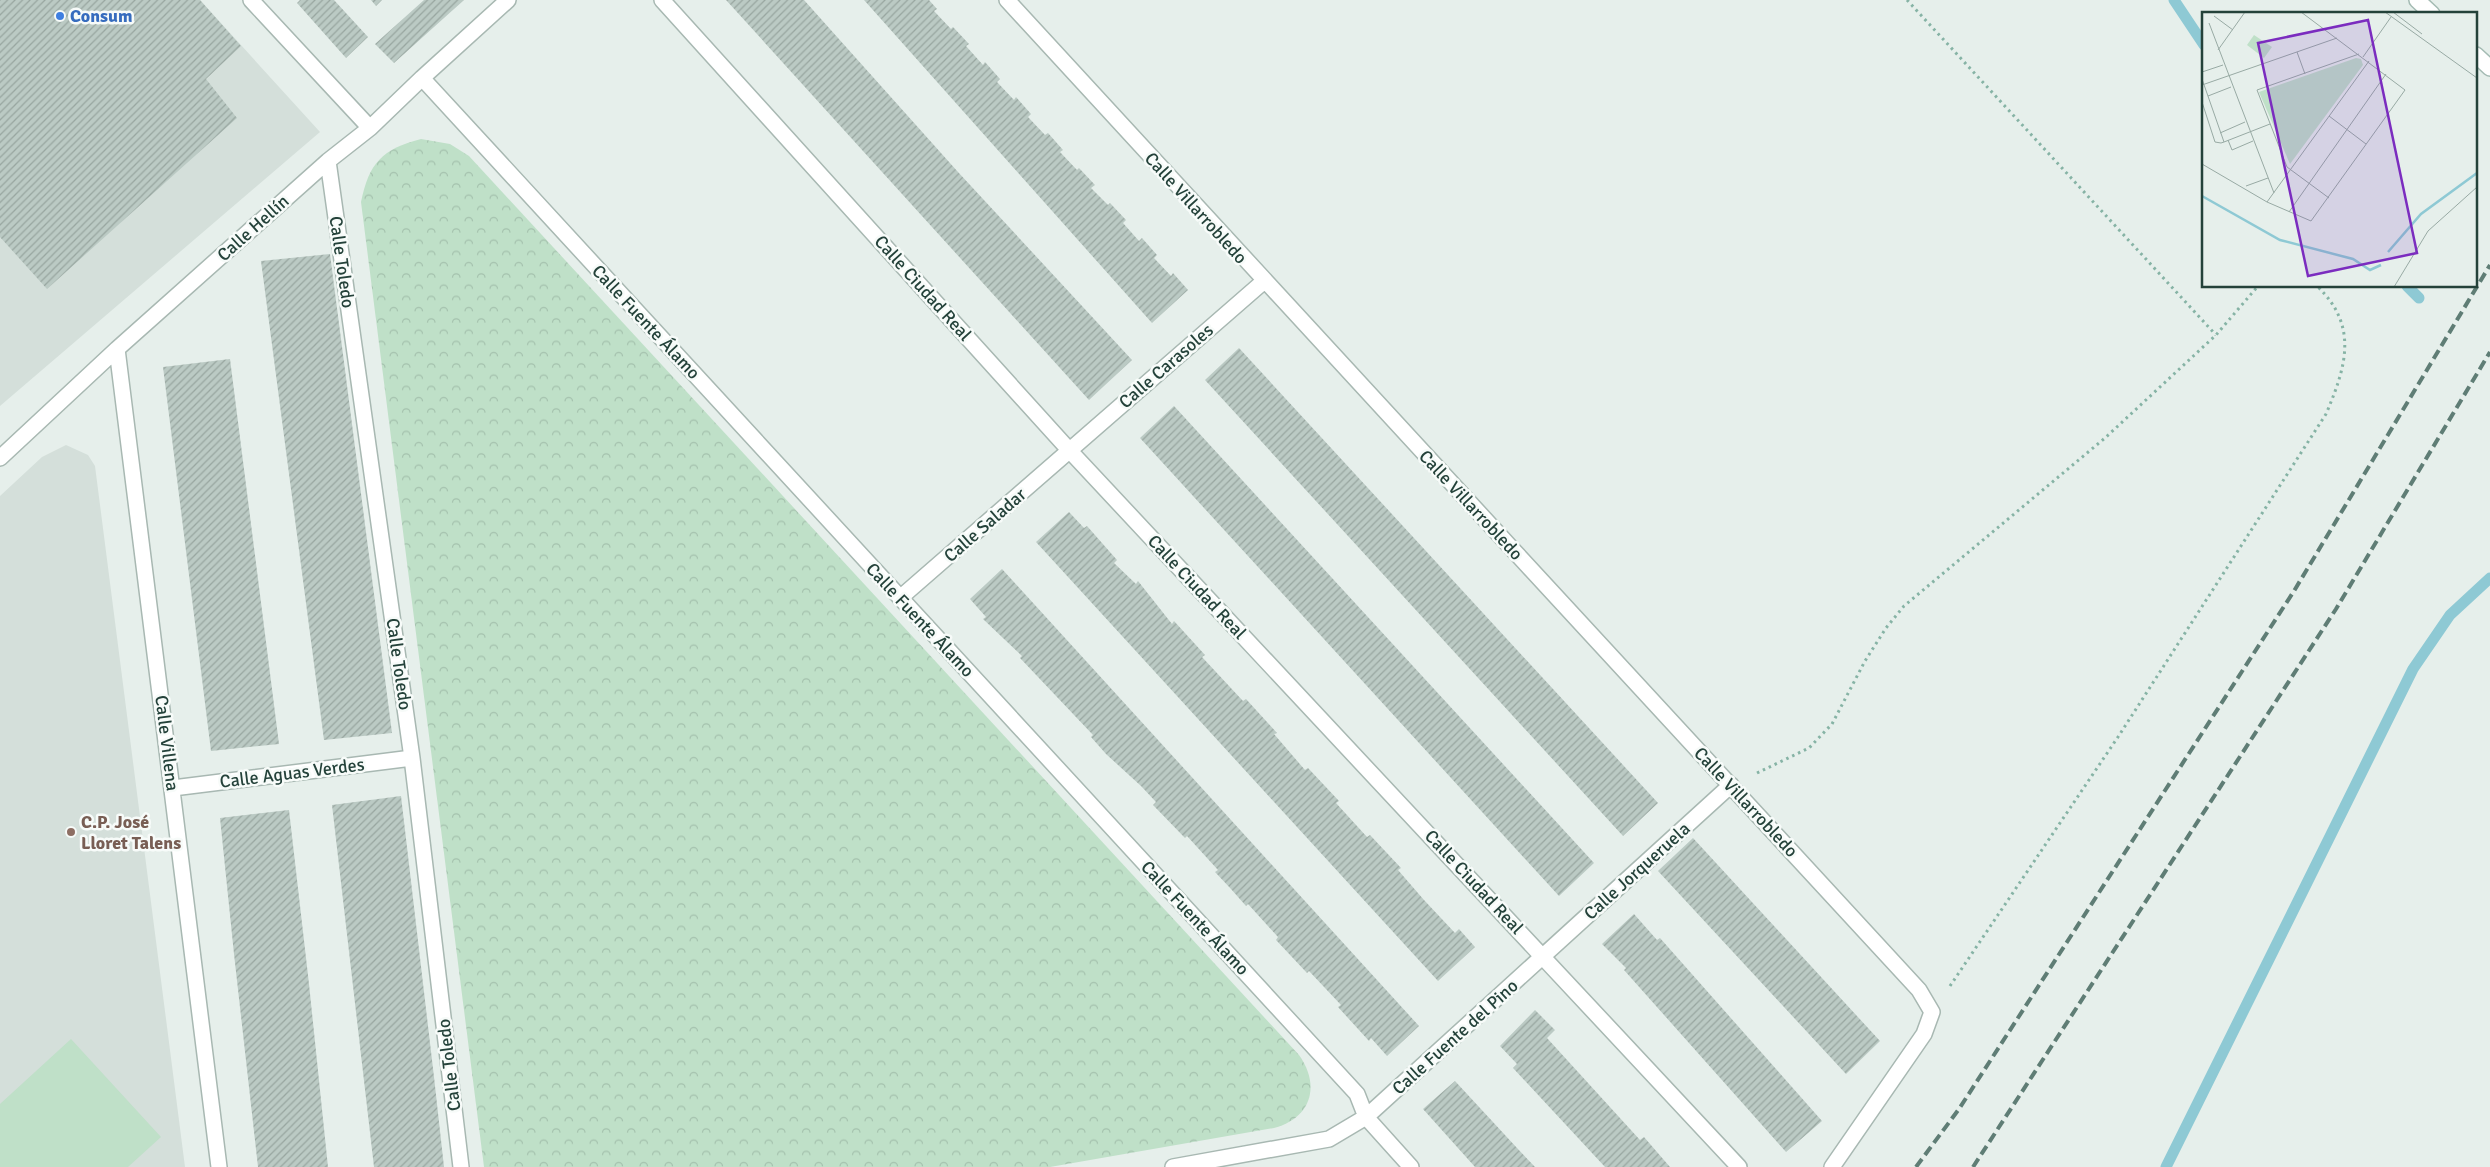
<svg xmlns="http://www.w3.org/2000/svg" width="2490" height="1167" font-family="Signika,sans-serif">
	<defs>
		<pattern id="park-crowns" width="20" height="18" patternUnits="userSpaceOnUse" patternTransform="scale(1.25)"><rect width="20" height="18" fill="#bfe0c8"/><path d="M2 6a3 3 0 1 1 6 0M12 15a3 3 0 1 1 6 0" fill="none" stroke="#a4c1ad"/></pattern>
		<pattern id="building-hatch" width="6" height="6" patternUnits="userSpaceOnUse" patternTransform="scale(1.25)"><rect width="6" height="6" fill="#bbcac4"/><path d="M-1 1l2-2M0 6l6-6M5 7l2-2" fill="none" stroke="#98a6a0"/></pattern>
	</defs>
	<rect width="100%" height="100%" fill="#e6efeb"/>
	<path fill="#d4dfda" d="M 0,0 L 200,0 L 320,132 L 0,406 Z
		M 66,445 L 88,455 L 95,466 L 185,1167 L 0,1167 L 0,496 L 42,457 Z"/>
	<path fill="#bfe0c8" d="M 71,1039 L 161,1137 L 128,1167 L 0,1167 L 0,1104 Z"/>
	<path fill="url(#park-crowns)" d="M 421,139 L 450,144 L 469,156 L 1299,1055 C 1321,1086 1311,1118 1274,1128 L 1050,1167 L 484,1167 L 361,202 C 369,163 382,149 421,139 Z"/>
	<g fill="none" stroke-linecap="round" stroke-linejoin="round">
		<path stroke="#8ec9d4" stroke-width="11" d="M 2174,0 L 2204,45
			M 2407,286 L 2419,298
			M 2166,1167 L 2413,669 L 2450,615 L 2490,578"/>
	</g>
	<path fill="url(#building-hatch)" d="M 0,0 L 200,0 L 241,46 L 206,79 L 237,118 L 47,289 L 0,237 Z
		M 300,0 L 334,0 L 368,37 L 346,58 L 297,3 Z
		M 371,0 L 382,0 L 376,6 Z
		M 424,0 L 464,0 L 394,63 L 375,44 Z
		M 726,0 L 804,0 L 958,172 L 1132,360 L 1089,400 Z
		M 864,0 L 929,0 L 937,9 L 934,11 L 951,29 L 953,27 L 969,44 L 966,46 L 983,65 L 985,62 L 1000,79 L 997,82 L 1014,100 L 1016,97 L 1031,114 L 1028,117 L 1045,135 L 1048,133 L 1063,150 L 1060,152 L 1077,170 L 1079,168 L 1095,185 L 1091,188 L 1108,205 L 1110,203 L 1126,220 L 1123,223 L 1139,241 L 1142,238 L 1157,255 L 1154,258 L 1171,276 L 1173,273 L 1188,290 L 1152,323 Z
		M 330,254 L 392,733 L 324,740 L 261,261 Z
		M 1239,348 L 1658,803 L 1623,836 L 1205,380 Z
		M 230,359 L 279,744 L 211,751 L 163,367 Z
		M 1174,406 L 1594,863 L 1559,896 L 1140,438 Z
		M 1069,512 L 1084,528 L 1087,526 L 1117,560 L 1114,563 L 1136,584 L 1138,581 L 1172,624 L 1174,621 L 1205,655 L 1202,657 L 1243,701 L 1246,699 L 1277,733 L 1274,734 L 1305,770 L 1308,768 L 1339,801 L 1336,803 L 1367,837 L 1370,835 L 1401,868 L 1398,870 L 1424,900 L 1455,933 L 1459,929 L 1475,947 L 1438,981 L 1036,542 Z
		M 1002,569 L 1419,1026 L 1387,1056 L 1371,1038 L 1369,1041 L 1338,1007 L 1341,1005 L 1309,971 L 1307,973 L 1276,940 L 1278,937 L 1248,904 L 1246,906 L 1231,889 L 1215,872 L 1218,870 L 1187,836 L 1185,838 L 1153,805 L 1156,802 L 1141,786 L 1106,754 L 1091,737 L 1093,735 L 1020,658 L 1022,656 L 983,619 L 986,617 L 970,599 Z
		M 401,796 L 434,1077 L 444,1167 L 374,1167 L 332,805 Z
		M 289,810 L 309,984 L 328,1167 L 258,1167 L 234,954 L 220,818 Z
		M 1693,838 L 1880,1041 L 1846,1074 L 1658,871 Z
		M 1634,914 L 1657,940 L 1660,938 L 1822,1121 L 1786,1152 L 1624,970 L 1626,968 L 1602,944 Z
		M 1535,1010 L 1555,1030 L 1547,1038 L 1640,1140 L 1644,1137 L 1670,1167 L 1605,1167 L 1513,1068 L 1517,1064 L 1500,1046 Z
		M 1455,1081 L 1517,1148 L 1535,1167 L 1475,1167 L 1423,1109 Z"/>
	<g fill="none" stroke-linecap="round" stroke-linejoin="round">
		<defs>
			<path id="street" d="M 251,0 L 370,128
				M 662,0 L 1070,451 L 1739,1167
				M 1007,0 C 1309,332 1616,659 1919,990 L 1932,1012 L 1924,1034 L 1832,1167
				M 422,78 L 1357,1094 L 1366,1117 L 1411,1167
				M 328,161 L 412,758 L 461,1167
				M 117,349 L 219,1167
				M 0,458 L 117,349 L 328,161 L 370,128 L 422,78 L 508,0
				M 900,598 L 1263,282
				M 173,788 L 412,758
				M 1173,1167 L 1329,1139 L 1366,1117 L 1731,785"/>
			<path id="secondary" d="M 2417,0 L 2432,14
				M 2476,55 L 2490,68"/>
		</defs>
		<use href="#street" stroke="#a8b8b2" stroke-width="18"/>
		<use href="#secondary" stroke="#a4bbb3" stroke-width="18"/>
		<path stroke="#86b3a5" stroke-width="3" stroke-dasharray="2.5 4" stroke-linecap="butt" d="M 1907,0 L 2216,335
			M 1757,773 L 1809,748 L 1832,724 L 1865,661 L 1886,628 L 1904,606 L 2105,438 L 2216,335 L 2258,286
			M 1950,986 L 2118,737 L 2326,414 C 2346,367 2359,326 2317,286"/>
		<use href="#street" stroke="#fff" stroke-width="15"/>
		<use href="#secondary" stroke="#fff" stroke-width="15"/>
		<path stroke="#5f7d75" stroke-width="4" stroke-dasharray="10 5" stroke-linecap="butt" d="M 1916,1167 L 1959,1109 L 2294,591 L 2490,265
			M 1973,1167 L 2336,609 L 2490,352"/>
	</g>
	<circle fill="#3f7fe0" stroke="#f7fbf9" stroke-width="2" cx="60" cy="16" r="5"/>
	<circle fill="#8d6e63" stroke="#f7fbf9" stroke-width="2" cx="71" cy="832" r="5"/>
	<g text-anchor="middle" dominant-baseline="central" stroke-width="5" stroke-linejoin="round" paint-order="stroke">
		<g font-size="18" font-weight="bold" fill="#366cbe" stroke="#f7fbf9" text-anchor="start">
			<text x="70" y="16">Consum</text>
		</g>
		<g font-size="18" fill="#24423a" stroke="#f7fbf9">
			<text transform="translate(1196 208) rotate(48)">Calle Villarrobledo</text>
			<text transform="translate(253 228) rotate(-42)">Calle Hellín</text>
			<text transform="translate(342 262) rotate(82)">Calle Toledo</text>
			<text transform="translate(923 288) rotate(48)">Calle Ciudad Real</text>
			<text transform="translate(646 322) rotate(47)">Calle Fuente Álamo</text>
			<text transform="translate(1166 366) rotate(-41)">Calle Carasoles</text>
			<text transform="translate(1471 505) rotate(47)">Calle Villarrobledo</text>
			<text transform="translate(985 525) rotate(-41)">Calle Saladar</text>
			<text transform="translate(1197 587) rotate(47)">Calle Ciudad Real</text>
			<text transform="translate(920 620) rotate(47)">Calle Fuente Álamo</text>
			<text transform="translate(399 664) rotate(82)">Calle Toledo</text>
			<text transform="translate(167 743) rotate(83)">Calle Villena</text>
			<text transform="translate(292 773) rotate(-7)">Calle Aguas Verdes</text>
			<text transform="translate(1746 802) rotate(47)">Calle Villarrobledo</text>
			<text transform="translate(1637 871) rotate(-42)">Calle Jorqueruela</text>
			<text transform="translate(1474 882) rotate(47)">Calle Ciudad Real</text>
			<text transform="translate(1195 918) rotate(47)">Calle Fuente Álamo</text>
			<text transform="translate(1455 1037) rotate(-42)">Calle Fuente del Pino</text>
			<text transform="translate(449 1065) rotate(-97)">Calle Toledo</text>
		</g>
		<g font-size="18" font-weight="bold" fill="#785e54" stroke="#f7fbf9" text-anchor="start">
			<text x="81" y="822">C.P. José<tspan x="81" dy="21">Lloret Talens</tspan></text>
		</g>
	</g>
	<g transform="translate(2202 12)">
		<rect width="275" height="275" fill="#e6efeb"/>
		<path d="M 52,23 L 70,35 L 62,46 L 45,33 Z" fill="#bfe0c8"/>
		<path d="M 154,46 L 159,47 L 161,53 L 88,152 L 57,80 Z" fill="#bfe0c8"/>
		<path fill="none" stroke="#8ec9d4" stroke-width="2.5" d="M 0,184 L 78,228 L 151,247 L 168,258 L 179,253M 186,240 L 219,202 L 275,161"/>
		<path fill="none" stroke="#98aaa4" stroke-width="1" d="M 183,0 L 275,66M 191,0 L 220,22M 12,4 L 31,18M 7,11 L 72,181M 16,38 L 43,0M 95,40 L 103,62M 161,45 L 189,5M 0,60 L 21,53M 0,67 L 22,130 L 19,131 L 13,130 L 0,90M 0,73 L 135,26M 6,84 L 29,75M 127,104 L 164,132M 18,121 L 43,110M 26,128 L 30,138 L 51,129M 22,130 L 68,112M 0,152 L 65,190 L 109,209 L 203,78 L 99,0M 44,174 L 66,166M 127,186 L 85,155 L 55,78 L 157,42M 65,190 L 167,49M 87,200 L 184,62M 192,275 L 226,219 L 275,175"/>
		<path fill="#7b2cbf" fill-opacity="0.15" stroke="#7b2cbf" stroke-width="2.5" d="M 166,8 L 215,241 L 106,264 L 56,31 Z"/>
		<rect width="275" height="275" fill="none" stroke="#24423a" stroke-width="2.5"/>
	</g>
</svg>
